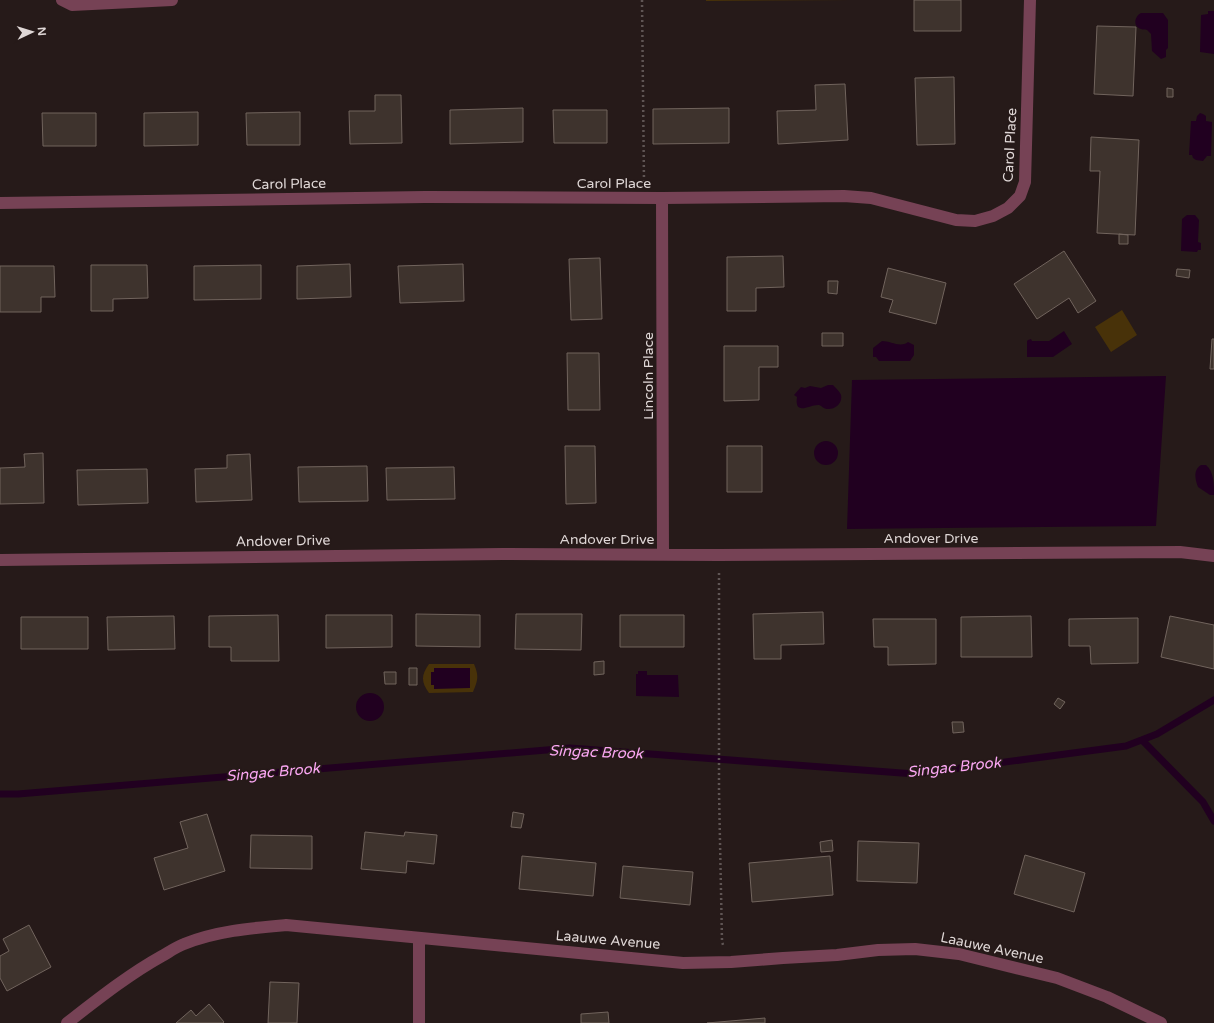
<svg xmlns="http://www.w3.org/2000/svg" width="1214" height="1023" font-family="'Varela Round',sans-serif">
	<rect width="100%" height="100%" fill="#261a19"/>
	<path fill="#483209" d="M 706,0 L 852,0 L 706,1 Z
		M 1122,310 L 1137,335 L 1111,352 L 1095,327 Z
		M 429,664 L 474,664 C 479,676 478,680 473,692 L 429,693 C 421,682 421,675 429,664 Z"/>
	<path fill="#210020" d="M 1208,11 L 1214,11 L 1214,54 L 1200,52 L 1201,15 L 1208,14 Z
		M 1141,13 L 1163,13 L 1168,20 L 1168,48 L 1166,50 L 1166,57 L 1161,59 L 1152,51 L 1151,34 L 1147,30 C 1145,29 1143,30 1141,29 C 1132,26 1135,16 1141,13 Z
		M 1200,113 L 1203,114 L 1206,116 L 1206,121 L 1212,122 L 1211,156 L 1207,156 L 1203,161 L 1196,160 L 1193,158 L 1192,155 L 1189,155 L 1191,121 L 1196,121 L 1197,116 Z
		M 1187,215 L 1195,215 L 1199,220 L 1198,242 L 1201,243 L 1201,250 L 1198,250 L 1197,252 L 1181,251 L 1182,219 Z
		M 1064,331 L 1072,344 L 1053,357 L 1027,357 L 1027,341 L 1028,340 L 1031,339 L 1032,341 L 1049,341 Z
		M 882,341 C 891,341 900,348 908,342 L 914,345 L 914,355 L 910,361 L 879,361 L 876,357 L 873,357 L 873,348 Z
		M 1166,376 L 1156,526 L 847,529 L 852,380 Z
		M 828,385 L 833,385 C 836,388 840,392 841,395 C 843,403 835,410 827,409 C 824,409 822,406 819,405 C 810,404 794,417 797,397 L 794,395 L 801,387 L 805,388 L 810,386 L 821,388 Z
		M814 453a12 12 0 1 1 24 0a12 12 0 1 1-24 0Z
		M 1201,465 L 1206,465 C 1214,472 1214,484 1214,495 L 1210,495 L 1198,487 C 1195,479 1193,470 1201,465 Z
		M 434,668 L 470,668 L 470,688 L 434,689 L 434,685 L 431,685 L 431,672 L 434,672 Z
		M 638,671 L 647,671 L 647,675 L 678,675 L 679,697 L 636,696 L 636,674 L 638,674 Z
		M356 707a14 14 0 1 1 28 0a14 14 0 1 1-28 0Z"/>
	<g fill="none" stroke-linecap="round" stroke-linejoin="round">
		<path stroke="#210020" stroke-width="7" d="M 1142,740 L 1203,802 L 1214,821
			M 0,794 L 18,794 L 570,748 L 915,774 L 1126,746 L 1157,734 L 1214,700"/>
	</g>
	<path fill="#3e332d" stroke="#71645d" d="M 914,0 L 961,0 L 961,31 L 914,31 Z
		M 1097,26 L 1136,27 L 1133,96 L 1094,94 Z
		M 954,77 L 955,144 L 917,145 L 915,78 Z
		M 845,84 L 848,140 L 778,144 L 777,111 L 816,110 L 815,85 Z
		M 1167,88 L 1173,89 L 1173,97 L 1167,97 Z
		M 375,95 L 401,95 L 402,143 L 350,144 L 349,111 L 375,111 Z
		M 523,108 L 523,142 L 450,144 L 450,110 Z
		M 729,108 L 729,143 L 653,144 L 653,109 Z
		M 553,110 L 607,110 L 607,143 L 554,143 Z
		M 198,112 L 198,145 L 144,146 L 144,113 Z
		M 300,112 L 300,145 L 247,145 L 246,113 Z
		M 42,113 L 96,113 L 96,146 L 43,146 Z
		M 1091,137 L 1139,140 L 1135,235 L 1097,233 L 1100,171 L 1090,171 Z
		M 1119,234 L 1128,235 L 1128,244 L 1119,244 Z
		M 1064,251 L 1096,301 L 1078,313 L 1069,298 L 1037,319 L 1014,284 Z
		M 783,256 L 784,287 L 756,288 L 756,311 L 727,311 L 727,257 Z
		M 600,258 L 602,319 L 571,320 L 569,259 Z
		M 350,264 L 351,297 L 297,299 L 297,266 Z
		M 463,264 L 464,301 L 400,303 L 398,266 Z
		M 91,265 L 147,265 L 148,298 L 113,299 L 113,311 L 91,311 Z
		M 261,265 L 261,299 L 194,300 L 194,266 Z
		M 0,266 L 54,266 L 55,297 L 41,297 L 41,312 L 0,312 Z
		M 888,268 L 946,283 L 936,324 L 889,312 L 893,300 L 881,297 Z
		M 1177,269 L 1190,270 L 1189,278 L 1176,276 Z
		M 828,281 L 838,281 L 837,294 L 828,293 Z
		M 822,333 L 843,333 L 843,346 L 822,346 Z
		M 1212,339 L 1214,339 L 1214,369 L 1210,369 Z
		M 724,346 L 778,346 L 778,367 L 759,367 L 759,400 L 724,401 Z
		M 567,353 L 599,353 L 600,410 L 568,410 Z
		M 565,446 L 595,446 L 596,503 L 566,504 Z
		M 727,446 L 762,446 L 762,492 L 727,492 Z
		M 43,453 L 44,503 L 0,504 L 0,468 L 25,467 L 24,454 Z
		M 250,454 L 252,500 L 196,502 L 195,469 L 227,468 L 227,455 Z
		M 367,466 L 368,501 L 299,502 L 298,467 Z
		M 454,467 L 455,499 L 387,500 L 386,468 Z
		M 147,469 L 148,503 L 78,505 L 77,470 Z
		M 823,612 L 824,644 L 781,645 L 781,659 L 754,659 L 753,614 Z
		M 416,614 L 480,615 L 480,647 L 416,646 Z
		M 516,614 L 582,614 L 581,650 L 515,649 Z
		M 278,615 L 279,661 L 231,661 L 231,647 L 209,647 L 209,616 Z
		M 326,615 L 392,615 L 392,647 L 326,648 Z
		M 620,615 L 684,615 L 684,647 L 620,647 Z
		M 174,616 L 175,649 L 108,650 L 107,617 Z
		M 1031,616 L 1032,657 L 961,657 L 961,617 Z
		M 1170,616 L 1214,625 L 1214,669 L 1161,657 Z
		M 21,617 L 88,617 L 88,649 L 21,649 Z
		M 1138,618 L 1138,663 L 1091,664 L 1090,646 L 1069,646 L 1069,619 Z
		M 873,619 L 936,619 L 936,664 L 888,665 L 888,647 L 874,647 Z
		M 604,661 L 604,674 L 594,675 L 594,662 Z
		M 409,668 L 417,668 L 417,685 L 409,685 Z
		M 384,672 L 396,672 L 396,684 L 385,684 Z
		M 1058,698 L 1065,702 L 1060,709 L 1054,704 Z
		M 952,722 L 963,722 L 964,732 L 953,733 Z
		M 513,812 L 524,814 L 521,828 L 511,827 Z
		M 207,814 L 225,871 L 164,890 L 154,858 L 188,848 L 180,822 Z
		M 365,832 L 404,836 L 405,832 L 437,835 L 434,864 L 407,861 L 406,873 L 361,869 Z
		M 251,835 L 312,836 L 312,869 L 250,868 Z
		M 832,840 L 833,851 L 821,852 L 820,842 Z
		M 858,841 L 919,843 L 917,883 L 857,881 Z
		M 1025,855 L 1085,873 L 1074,912 L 1014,894 Z
		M 522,856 L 596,863 L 593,896 L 519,889 Z
		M 830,856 L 833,895 L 752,902 L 749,863 Z
		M 623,866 L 693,872 L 690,905 L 620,898 Z
		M 29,925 L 51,967 L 7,991 L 0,978 L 0,956 L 9,951 L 3,939 Z
		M 270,982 L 299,983 L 297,1023 L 268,1023 Z
		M 209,1004 L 224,1022 L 223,1023 L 176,1023 L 191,1010 L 196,1016 Z
		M 608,1012 L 609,1023 L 581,1023 L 581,1014 Z
		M 765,1018 L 765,1023 L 707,1023 Z"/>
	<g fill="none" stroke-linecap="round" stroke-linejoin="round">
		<path stroke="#5f5554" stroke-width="2.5" stroke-dasharray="2 3" stroke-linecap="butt" d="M 642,0 L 644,182
			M 719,573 L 719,791 L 722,941 L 723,945"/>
		<path stroke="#764255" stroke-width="12" d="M 62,0 L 72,5 L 172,0
			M 662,198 L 663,554
			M 0,203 L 425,197 L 662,198 L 844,196 L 871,198 L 956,220 L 975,221 L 993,216 L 1008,208 L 1020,196 L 1025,182 L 1030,0
			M 0,560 L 502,554 L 719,555 L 1180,552 L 1214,556
			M 419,939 L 419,1023
			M 67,1023 C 98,999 128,975 162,956 C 169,952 176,947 184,944 C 216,931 252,928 286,925 L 683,963 L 731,962 L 783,958 L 837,955 L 878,950 L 915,949 L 959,954 L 1057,978 L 1107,997 L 1161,1023"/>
	</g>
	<g text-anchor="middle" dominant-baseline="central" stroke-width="3.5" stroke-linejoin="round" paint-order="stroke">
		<g font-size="14" fill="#dfd7d6" stroke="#261a19">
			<text transform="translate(1010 145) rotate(-87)">Carol Place</text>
			<text x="614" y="183">Carol Place</text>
			<text transform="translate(289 184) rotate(-1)">Carol Place</text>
			<text transform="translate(648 376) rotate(-90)">Lincoln Place</text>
			<text x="931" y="538">Andover Drive</text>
			<text x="607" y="539">Andover Drive</text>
			<text transform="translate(283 541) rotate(-1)">Andover Drive</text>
			<text transform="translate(608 940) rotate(5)">Laauwe Avenue</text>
			<text transform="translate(992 948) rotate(12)">Laauwe Avenue</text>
		</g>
		<g font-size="15" font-style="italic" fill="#fba7f3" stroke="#261a19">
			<text transform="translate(596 752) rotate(2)">Singac Brook</text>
			<text transform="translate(954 767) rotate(-6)">Singac Brook</text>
			<text transform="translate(273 772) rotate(-5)">Singac Brook</text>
		</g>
	</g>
	<g transform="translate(32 32) rotate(86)" stroke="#261a19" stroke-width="3" paint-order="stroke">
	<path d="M0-3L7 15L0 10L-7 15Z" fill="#dfd7d6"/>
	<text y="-6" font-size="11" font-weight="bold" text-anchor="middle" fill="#dfd7d6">N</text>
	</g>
</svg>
